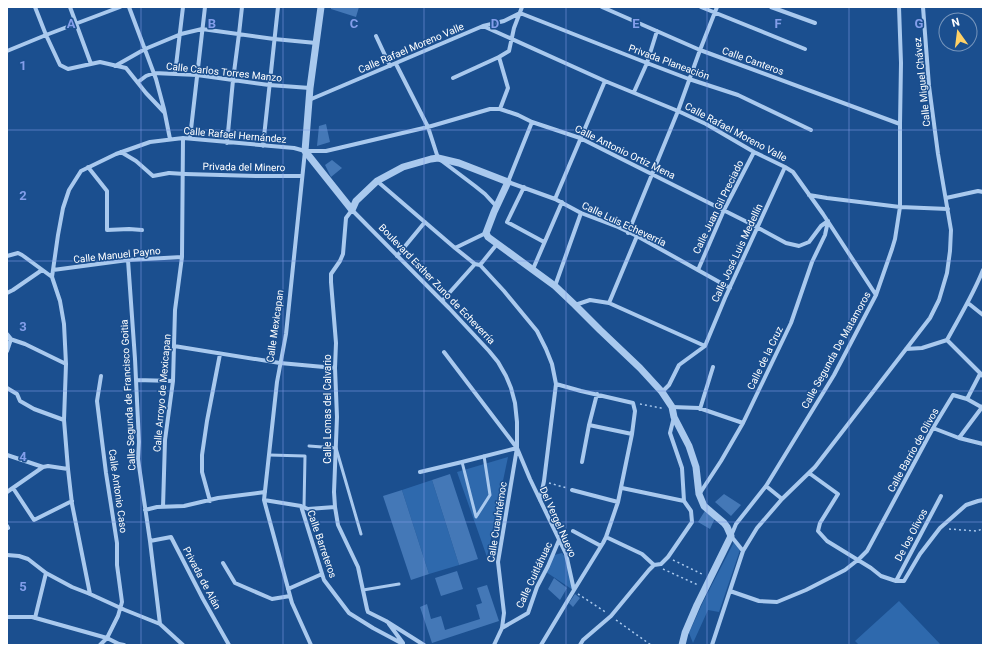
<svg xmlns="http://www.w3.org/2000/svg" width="990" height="652" font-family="Roboto,sans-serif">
	<rect width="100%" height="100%" fill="#1b4f8f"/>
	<path fill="#2e69ad" d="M 508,457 L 487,557 L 457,472 Z
		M 432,480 L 459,565 L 429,574 L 402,490 Z
		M 734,542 L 740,550 L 719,612 L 708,610 L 693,643 L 689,633 L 703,602 Z
		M 562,553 L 566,558 L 573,590 L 546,572 L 554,555 Z
		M 899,601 L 941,645 L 859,645 L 855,641 Z"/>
	<path fill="#4478b7" d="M 331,7 L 359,7 L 356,17 L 331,9 Z
		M 326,124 L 330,142 L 317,146 L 319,126 Z
		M 332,160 L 342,168 L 331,177 L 325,165 Z
		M 450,474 L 478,559 L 459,565 L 432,480 Z
		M 402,490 L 429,574 L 411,580 L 383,496 Z
		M 724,494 L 741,505 L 731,516 L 715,502 Z
		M 706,509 L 716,516 L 710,529 L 698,522 Z
		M 457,571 L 463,589 L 441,596 L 435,578 Z
		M 554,578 L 567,588 L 560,600 L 548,589 Z
		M 487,585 L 499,621 L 432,643 L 420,607 L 427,604 L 431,619 L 441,616 L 445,630 L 480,619 L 476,605 L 482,603 L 477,588 Z
		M 575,594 L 580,598 L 573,607 L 569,603 Z"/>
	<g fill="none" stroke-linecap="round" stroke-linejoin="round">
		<path stroke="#a9c9ee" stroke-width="1.5" stroke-dasharray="2 3" stroke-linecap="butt" d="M 640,404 L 661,408 L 664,407
			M 549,483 L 567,488
			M 949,529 L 976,531 L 983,529
			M 673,560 L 704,575
			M 663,569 L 698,585
			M 578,594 L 607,613
			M 616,620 L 651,645"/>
		<path stroke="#a9c9ee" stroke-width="3" d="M 309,446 L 336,448 L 361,534
			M 269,455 L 305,456 L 304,507
			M 462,462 L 476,517 L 490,495 L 484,456
			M 363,590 L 399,584"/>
		<path stroke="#a9c9ee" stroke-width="4" d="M 35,7 L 46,35 L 60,65 L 68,69 L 100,62 L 126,68 L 146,93 L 164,112
			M 70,7 L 91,64
			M 129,7 L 156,79 L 164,109 L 170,139
			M 602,7 L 700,50 L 900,124
			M 701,7 L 805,49
			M 771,7 L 815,23
			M 483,26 L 605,81 L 678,111 L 706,124 L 754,152 L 785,167 L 793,172 L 823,214 L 876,295
			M 376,36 L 390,66
			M 7,51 L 46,35 L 120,7
			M 396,64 L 428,127 L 438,158 L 475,186 L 485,194 L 497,207
			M 115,66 L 145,49 L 181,34 L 202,29 L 274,39 L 316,43
			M 175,74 L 183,7
			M 453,78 L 499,57
			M 138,82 L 146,76 L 154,73 L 197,75 L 269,85 L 310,88
			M 634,92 L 647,63 L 657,31
			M 309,100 L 483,26 L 504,21 L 520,13 L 647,63 L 689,79 L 738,95 L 811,130
			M 500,109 L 508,88 L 499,57 L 509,51 L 514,28 L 522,7
			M 532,122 L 508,182 L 555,199 L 581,213 L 618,227 L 637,236 L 730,288
			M 190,138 L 205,7
			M 227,143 L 233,80 L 239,34 L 242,7
			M 263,146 L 278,7
			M 305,151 L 286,334 L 277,382 L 264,500 L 292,603 L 311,645
			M 121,152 L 136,161 L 153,176 L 169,173
			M 88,167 L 107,191 L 107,230 L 129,229 L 142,230
			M 185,174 L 258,176 L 302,176
			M 377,181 L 455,248 L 475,264
			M 524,187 L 507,222 L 544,242
			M 809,195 L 827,198 L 900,207 L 948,209
			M 946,198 L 978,191 L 983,192
			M 555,199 L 605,81
			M 628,233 L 678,111 L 700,50 L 717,7
			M 455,248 L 486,233
			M 7,256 L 18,253 L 22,255 L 52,277
			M 397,256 L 425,222
			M 128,260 L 135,359 L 139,442 L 138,459 L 150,541 L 160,624
			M 480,265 L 504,291 L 537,331 L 546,349 L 552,364 L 556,384 L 544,481 L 540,500
			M 533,269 L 562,202
			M 53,270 L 128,260 L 182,257
			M 698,270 L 724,210 L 754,152
			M 555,286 L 581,213
			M 7,293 L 13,290 L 42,270
			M 442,301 L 475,264 L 480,265 L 497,244
			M 609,303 L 637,236
			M 968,303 L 983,315
			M 575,305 L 590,300 L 609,303 L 705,346
			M 7,334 L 11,339 L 7,351
			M 7,338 L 25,344 L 66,364
			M 947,340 L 983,376
			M 174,346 L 280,363 L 335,368
			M 705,346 L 725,298 L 785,167
			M 906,349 L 922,348 L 947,340 C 960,316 973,295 983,270
			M 444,352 L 517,448 L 530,479 L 566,554 L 574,590 L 541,645
			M 136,380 L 173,381
			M 556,384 L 581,391 L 633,403 L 635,411 L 632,434 L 618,502 L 606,537 L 603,543 L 574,590
			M 7,388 L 17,394 L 20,401 L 34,409 L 64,420
			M 662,392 L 669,385 L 679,365 L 705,346
			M 967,399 L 983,408
			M 672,407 L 699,408 L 743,423
			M 700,409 L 713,367
			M 674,417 L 670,433 L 682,468 L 684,501
			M 589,425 L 632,434
			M 933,428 L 959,438 L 983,444
			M 959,438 L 983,406
			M 7,455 L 43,467 L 48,466 L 68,469
			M 582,462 L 589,425 L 597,394
			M 420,472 L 462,462 L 517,448
			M 809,473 L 838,494 L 820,523 L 818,531 L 827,541 L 871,568 L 881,576 L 896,581 L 904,581 L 920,554 L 940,528 L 966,505 L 978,501 L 983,500
			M 766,486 L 782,499
			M 13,488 L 34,520 L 72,501
			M 572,490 L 618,502
			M 7,492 L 43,467
			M 700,493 L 721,461 L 743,423 L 791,323 L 812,262 L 825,235 L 828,221
			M 264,500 L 301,506 L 308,509 L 335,507
			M 210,501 L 202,472 L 202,455 L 207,421 L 220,354
			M 301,506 L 324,580 L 349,613 L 373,628 L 403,644
			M 163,507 L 165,440 L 173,381 L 175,310 L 182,257 L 183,138
			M 145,510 L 157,507 L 184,506 L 218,498 L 265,492
			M 7,526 L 8,528
			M 573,531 L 601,546
			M 606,537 L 642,554 L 654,565
			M 150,541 L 171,537 L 203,599 L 229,645
			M 743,551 L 731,536 L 736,524 L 766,486 L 834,375 L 876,295 L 892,249 L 895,239 L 900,207 L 900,124 L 901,63 L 899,7
			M 7,555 L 19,556 L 28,559 L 46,573 L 72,587 L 90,594 L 125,610 L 160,624 L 183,645
			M 223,563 L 235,583 L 272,599 L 290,596
			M 896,581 L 941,496
			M 288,589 L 322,574
			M 730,591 L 759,601 L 777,602 L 806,590 L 845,570 L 859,559 L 867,551 L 933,428 L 953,395 L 967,399 L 980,374
			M 90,594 L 72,504 L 68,469 L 64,420 L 66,364 L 64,324 L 60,301 L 52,277 L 58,235 L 63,208 L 69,190 L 81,171 L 116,154 L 150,142 L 183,138 L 294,148 L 305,151 L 326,151 L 428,127 L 490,109 L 500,109 L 518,115 L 532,122 L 580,138 L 751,224 L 786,243 L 799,246 L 809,242 L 821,226 L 828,221
			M 7,617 L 32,617 L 107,638 L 119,644 L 124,645
			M 35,618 L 46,573
			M 389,624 L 403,643
			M 502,628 L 528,613 L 537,587 L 548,566 L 559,540
			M 100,645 L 107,638 L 118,616 L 122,602 L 117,565 L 117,543 L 106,473 L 97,401 L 101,376
			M 424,645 L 386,621 L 368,612 L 367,609 L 358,567 L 338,525 L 335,507 L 334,492 L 337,417 L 335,368 L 336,343 L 331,282 L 331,274 L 340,261 L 343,254 L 346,218 L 352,210 L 449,308 L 489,351 L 498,362 L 506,376 L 511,388 L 515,403 L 517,422 L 517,448 L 498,562 L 504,613 L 502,628 L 494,645
			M 580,645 L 583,640 L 611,616 L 649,570 L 654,565 L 661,564 L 668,557 L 692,522 L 691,511 L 684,501 L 622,488
			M 712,645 L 743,551 L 757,528 L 782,499 L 815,467 L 930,318 L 939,300 L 947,273 L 950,251 L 951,230 L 938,154 L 929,86 L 923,7"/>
		<path stroke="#a9c9ee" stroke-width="7" d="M 321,7 L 310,88 L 305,151 L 352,210 L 356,201 L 377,181 L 403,167 L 431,159 L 438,158 L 459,163 L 508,182 L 494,212 L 486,233 L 488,237 L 555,286 L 575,305 L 600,330 L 640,368 L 662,392 L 672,407 L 674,417 L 689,446 L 696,467 L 699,494 L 704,506 L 724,523 L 727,527 L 731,536 L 697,605 L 685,633 L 682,645"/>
		<path stroke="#a9c9ee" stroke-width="4" d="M 169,173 L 185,174"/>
	</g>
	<path fill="none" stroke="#839eea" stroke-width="1" stroke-opacity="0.55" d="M 141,7 L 141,645M 283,7 L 283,645M 424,7 L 424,645M 566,7 L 566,645M 707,7 L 707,645M 849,7 L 849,645M 7,130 L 983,130M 7,261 L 983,261M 7,391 L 983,391M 7,522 L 983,522"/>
	<g text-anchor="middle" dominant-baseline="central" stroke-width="3" stroke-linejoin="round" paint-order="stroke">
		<g font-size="10" fill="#fff" stroke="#1b4f8f">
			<text transform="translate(411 48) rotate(-23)">Calle Rafael Moreno Valle</text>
			<text transform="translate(753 61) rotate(20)">Calle Canteros</text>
			<text transform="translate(669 62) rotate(20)">Privada Planeación</text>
			<text transform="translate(224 72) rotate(6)">Calle Carlos Torres Manzo</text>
			<text transform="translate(922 82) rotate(-96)">Calle Miguel Chávez</text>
			<text transform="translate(736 132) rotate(28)">Calle Rafael Moreno Valle</text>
			<text transform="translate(235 135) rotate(5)">Calle Rafael Hernández</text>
			<text transform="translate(625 152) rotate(26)">Calle Antonio Ortiz Mena</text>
			<text transform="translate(244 167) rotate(1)">Privada del Minero</text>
			<text transform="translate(718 207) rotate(-64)">Calle Juan Gil Preciado</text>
			<text transform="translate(624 224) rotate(25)">Calle Luis Echeverría</text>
			<text transform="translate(737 253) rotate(-65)">Calle José Luis Medellín</text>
			<text transform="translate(117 255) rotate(-6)">Calle Manuel Payno</text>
			<text transform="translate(437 284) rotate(46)">Boulevard Esther Zuno de Echeverría</text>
			<text transform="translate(275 326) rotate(-82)">Calle Mexicapan</text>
			<text transform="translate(836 350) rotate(-61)">Calle Segunda De Matamoros</text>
			<text transform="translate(765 358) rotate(-64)">Calle de la Cruz</text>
			<text transform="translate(162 393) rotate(-85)">Calle Arroyo de Mexicapan</text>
			<text transform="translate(128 395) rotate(-93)">Calle Segunda de Francisco Goitia</text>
			<text transform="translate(327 409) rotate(-90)">Calle Lomas del Calvario</text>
			<text transform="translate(913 450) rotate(-61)">Calle Barrio de Olivos</text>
			<text transform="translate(118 491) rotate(82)">Calle Antonio Caso</text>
			<text transform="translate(497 522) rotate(-81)">Calle Cuauhtémoc</text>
			<text transform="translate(558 522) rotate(66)">Del Vergel Nuevo</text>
			<text transform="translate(911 535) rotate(-62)">De los Olivos</text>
			<text transform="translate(322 544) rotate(71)">Calle Barreteros</text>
			<text transform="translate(534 575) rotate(-65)">Calle Cuitláhuac</text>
			<text transform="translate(202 578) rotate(62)">Privada de Alán</text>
		</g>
	</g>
	<g font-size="13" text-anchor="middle" font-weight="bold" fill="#839eea" stroke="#1b4f8f" stroke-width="3" stroke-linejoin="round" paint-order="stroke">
		<text x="71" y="28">A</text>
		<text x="212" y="28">B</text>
		<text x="354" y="28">C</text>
		<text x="495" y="28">D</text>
		<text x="636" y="28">E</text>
		<text x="778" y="28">F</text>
		<text x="919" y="28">G</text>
		<text x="23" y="70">1</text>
		<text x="23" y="200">2</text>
		<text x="23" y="331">3</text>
		<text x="23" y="461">4</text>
		<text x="23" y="591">5</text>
	</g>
	<rect width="990" height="652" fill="none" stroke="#ffffff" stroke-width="16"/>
	<g transform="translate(958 32) rotate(346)"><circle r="19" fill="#1b4f8f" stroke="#7695bc"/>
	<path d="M0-3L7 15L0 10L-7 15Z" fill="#ffd166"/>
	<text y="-6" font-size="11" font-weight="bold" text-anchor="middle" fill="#ffffff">N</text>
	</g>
</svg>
